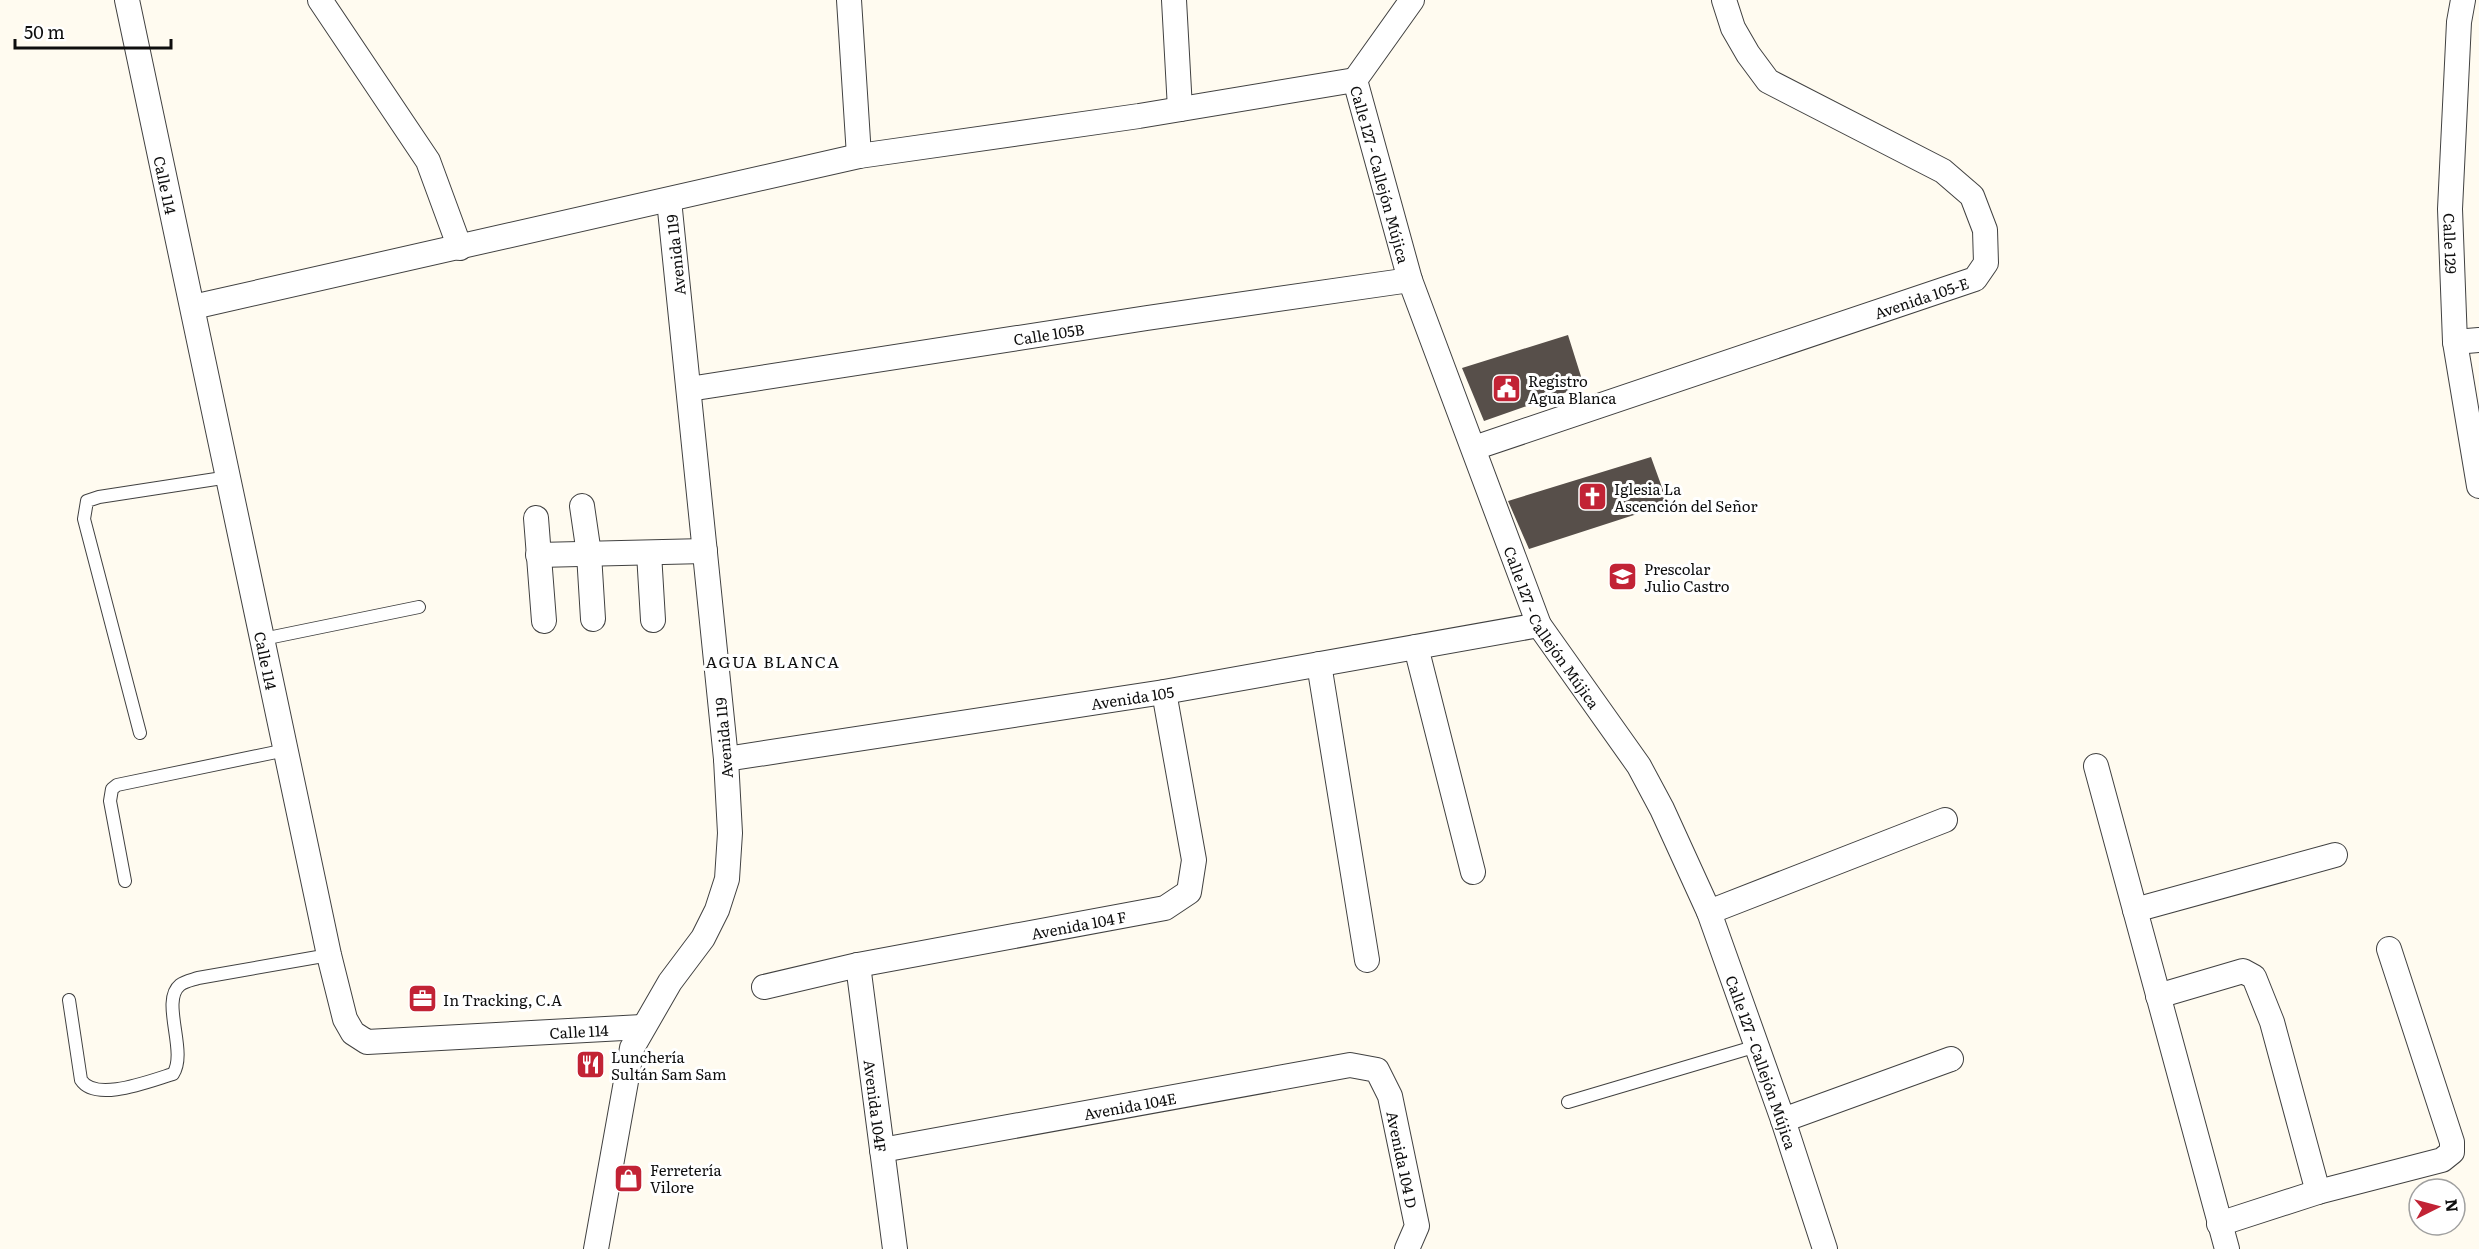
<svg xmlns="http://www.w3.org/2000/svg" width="2479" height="1249" font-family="Literata,serif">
	<rect width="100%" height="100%" fill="#fffbf0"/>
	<path fill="#574f4a" d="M 1568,335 L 1584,386 L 1484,421 L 1462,368 Z
		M 1651,457 L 1668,504 L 1529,549 L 1508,501 Z"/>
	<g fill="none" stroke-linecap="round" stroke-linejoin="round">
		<defs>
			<path id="service" d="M 263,639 L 419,607
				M 140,733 L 84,519 L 87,501 L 99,497 L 229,477
				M 125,881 L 110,801 L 112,789 L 117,785 L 286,750
				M 69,1000 L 81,1080 C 96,1103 152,1080 173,1074 C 188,1052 160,1001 180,985 C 185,981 192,980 198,978 L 329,955
				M 1568,1102 L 1757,1046"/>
			<g id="minor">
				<path id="s1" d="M 127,0 L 329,955 L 345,1019 L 353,1033 L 367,1042 L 642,1027"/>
				<path d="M 320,0 L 428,161 L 460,248"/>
				<path d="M 849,0 L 859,156"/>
				<path d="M 1174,0 L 1180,109"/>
				<path id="s2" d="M 1412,0 L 1355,80 L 1410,280 L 1539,625 L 1639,766 L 1662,809 L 1709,912 L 1783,1120 L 1825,1249"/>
				<path id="s3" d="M 2463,0 L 2459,22 L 2450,209 L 2455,342 L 2479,486"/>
				<path d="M 193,307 L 859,156 L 1139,116 L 1355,80"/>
				<path d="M 2455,342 L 2479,340"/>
				<path id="s4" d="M 689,389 L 1147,318 L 1410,280"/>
				<path id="s5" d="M 1474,448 L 1975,279 L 1986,263 L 1985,230 L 1972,196 L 1943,171 L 1768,81 L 1748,54 L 1733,28 L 1724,0"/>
				<path d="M 582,506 L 589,554 L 593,619"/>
				<path d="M 536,518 L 544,621"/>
				<path d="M 649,553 L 653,620"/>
				<path d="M 538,555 L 705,551"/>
				<path d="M 1416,647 L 1473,872"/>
				<path d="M 1319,664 L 1367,960"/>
				<path id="s6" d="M 726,759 L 1164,692 L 1539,625"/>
				<path d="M 2096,766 L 2227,1249"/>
				<path d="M 2135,910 L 2335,855"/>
				<path d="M 1709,912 L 1945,820"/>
				<path id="s7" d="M 858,965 L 895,1249"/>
				<path id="s8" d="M 764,987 L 858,965 L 1165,908 L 1189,892 L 1194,860 L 1164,692"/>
				<path d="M 2158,996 L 2243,971 L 2254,977 L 2272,1022 L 2318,1192"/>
				<path d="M 1783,1120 L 1951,1059"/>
				<path id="s9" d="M 882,1150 L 1350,1065 L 1377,1070 L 1390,1096 L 1417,1226 L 1407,1249"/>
				<path d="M 2219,1224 L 2318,1192 L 2442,1160 L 2452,1152 L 2452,1142 L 2389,949"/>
				<path d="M 596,1249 L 632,1048 L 670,982 L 703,938 L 717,910 L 727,879 L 730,833 L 726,759 L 669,200"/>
			</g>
		</defs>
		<use href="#service" stroke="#414141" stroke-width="14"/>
		<use href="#minor" stroke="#414141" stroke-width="26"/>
		<use href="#service" stroke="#fff" stroke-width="12"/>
		<use href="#minor" stroke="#fff" stroke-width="24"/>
	</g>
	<defs>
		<symbol id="civic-square" viewBox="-11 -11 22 22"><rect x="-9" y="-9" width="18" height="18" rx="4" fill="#c22335" stroke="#fff"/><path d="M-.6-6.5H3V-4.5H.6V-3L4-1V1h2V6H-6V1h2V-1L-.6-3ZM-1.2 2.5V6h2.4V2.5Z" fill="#fff"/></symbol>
		<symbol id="church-square" viewBox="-11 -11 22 22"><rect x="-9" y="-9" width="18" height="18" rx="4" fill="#c22335" stroke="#fff"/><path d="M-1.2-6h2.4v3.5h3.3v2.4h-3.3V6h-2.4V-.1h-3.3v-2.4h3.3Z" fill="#fff"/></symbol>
		<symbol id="school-square" viewBox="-11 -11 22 22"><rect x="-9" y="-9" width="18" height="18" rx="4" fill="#c22335" stroke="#fff"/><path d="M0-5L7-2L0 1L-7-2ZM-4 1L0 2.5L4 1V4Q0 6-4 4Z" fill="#fff"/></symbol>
		<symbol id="office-square" viewBox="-11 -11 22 22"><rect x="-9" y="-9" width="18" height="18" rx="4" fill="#c22335" stroke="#fff"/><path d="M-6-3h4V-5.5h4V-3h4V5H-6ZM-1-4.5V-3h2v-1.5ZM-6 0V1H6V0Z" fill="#fff"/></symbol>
		<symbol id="restaurant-square" viewBox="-11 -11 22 22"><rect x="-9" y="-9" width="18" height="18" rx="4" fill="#c22335" stroke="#fff"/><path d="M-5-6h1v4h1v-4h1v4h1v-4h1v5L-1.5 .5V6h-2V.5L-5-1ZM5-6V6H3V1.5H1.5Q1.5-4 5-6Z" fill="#fff"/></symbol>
		<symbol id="shop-square" viewBox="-11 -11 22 22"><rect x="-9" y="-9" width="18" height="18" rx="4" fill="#c22335" stroke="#fff"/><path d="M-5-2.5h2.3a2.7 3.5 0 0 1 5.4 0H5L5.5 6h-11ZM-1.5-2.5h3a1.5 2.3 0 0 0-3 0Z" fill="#fff"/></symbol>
	</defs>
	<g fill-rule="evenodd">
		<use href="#civic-square" x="1490" y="372" width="33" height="33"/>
		<use href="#church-square" x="1576" y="480" width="33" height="33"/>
		<use href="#school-square" x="1606" y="560" width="33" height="33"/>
		<use href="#office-square" x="406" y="982" width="33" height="33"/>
		<use href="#restaurant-square" x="574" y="1048" width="33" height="33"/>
		<use href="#shop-square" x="612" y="1162" width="33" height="33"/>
	</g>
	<g text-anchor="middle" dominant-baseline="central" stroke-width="6" stroke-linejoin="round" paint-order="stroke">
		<g font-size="15" fill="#0e0e0e" stroke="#fff">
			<text stroke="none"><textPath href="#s2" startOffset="196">Calle 127 - Callejón Mújica</textPath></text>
			<text stroke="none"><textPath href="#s1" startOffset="189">Calle 114</textPath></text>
			<text stroke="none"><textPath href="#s3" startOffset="244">Calle 129</textPath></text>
			<text transform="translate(675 255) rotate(-96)">Avenida 119</text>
			<text stroke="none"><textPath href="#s5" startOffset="472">Avenida 105-E</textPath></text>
			<text stroke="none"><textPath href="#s4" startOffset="364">Calle 105B</textPath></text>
			<text stroke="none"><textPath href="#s2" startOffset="682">Calle 127 - Callejón Mújica</textPath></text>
			<text stroke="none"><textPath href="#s1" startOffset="675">Calle 114</textPath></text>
			<text stroke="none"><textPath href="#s6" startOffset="411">Avenida 105</textPath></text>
			<text transform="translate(723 738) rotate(-95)">Avenida 119</text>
			<text stroke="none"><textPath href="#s8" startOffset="321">Avenida 104 F</textPath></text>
			<text stroke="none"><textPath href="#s1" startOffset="1287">Calle 114</textPath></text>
			<text stroke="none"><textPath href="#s2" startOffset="1168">Calle 127 - Callejón Mújica</textPath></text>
			<text stroke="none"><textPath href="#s9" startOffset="252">Avenida 104E</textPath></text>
			<text stroke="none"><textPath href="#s7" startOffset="142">Avenida 104F</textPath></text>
			<text stroke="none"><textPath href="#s9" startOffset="597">Avenida 104 D</textPath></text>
		</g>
		<g font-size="15" fill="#0e0e0e" stroke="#fff" text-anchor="start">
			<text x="1528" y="380">Registro<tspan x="1528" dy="17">Agua Blanca</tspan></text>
			<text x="1614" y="488">Iglesia La<tspan x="1614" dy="17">Ascención del Señor</tspan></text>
			<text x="1644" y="568">Prescolar<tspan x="1644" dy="17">Julio Castro</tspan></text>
			<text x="443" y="999">In Tracking, C.A</text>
			<text x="611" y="1056">Lunchería<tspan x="611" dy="17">Sultán Sam Sam</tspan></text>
			<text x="650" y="1169">Ferretería<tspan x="650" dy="17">Vilore</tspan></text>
		</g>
		<g font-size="16" letter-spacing="1.5" fill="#0e0e0e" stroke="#fff">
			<text x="773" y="661">AGUA BLANCA</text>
		</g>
	</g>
	<g transform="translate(2437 1207) rotate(84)"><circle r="28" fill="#ffffff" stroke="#9f9f9f" stroke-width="1.5"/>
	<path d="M0-4.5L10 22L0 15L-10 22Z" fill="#c22335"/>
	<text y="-9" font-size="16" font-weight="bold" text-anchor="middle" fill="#0e0e0e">N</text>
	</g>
	<path d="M15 39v9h156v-9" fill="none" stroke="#0e0e0e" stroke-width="3"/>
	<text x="24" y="39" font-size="18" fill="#0e0e0e" stroke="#ffffff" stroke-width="4.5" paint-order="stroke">50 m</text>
</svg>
